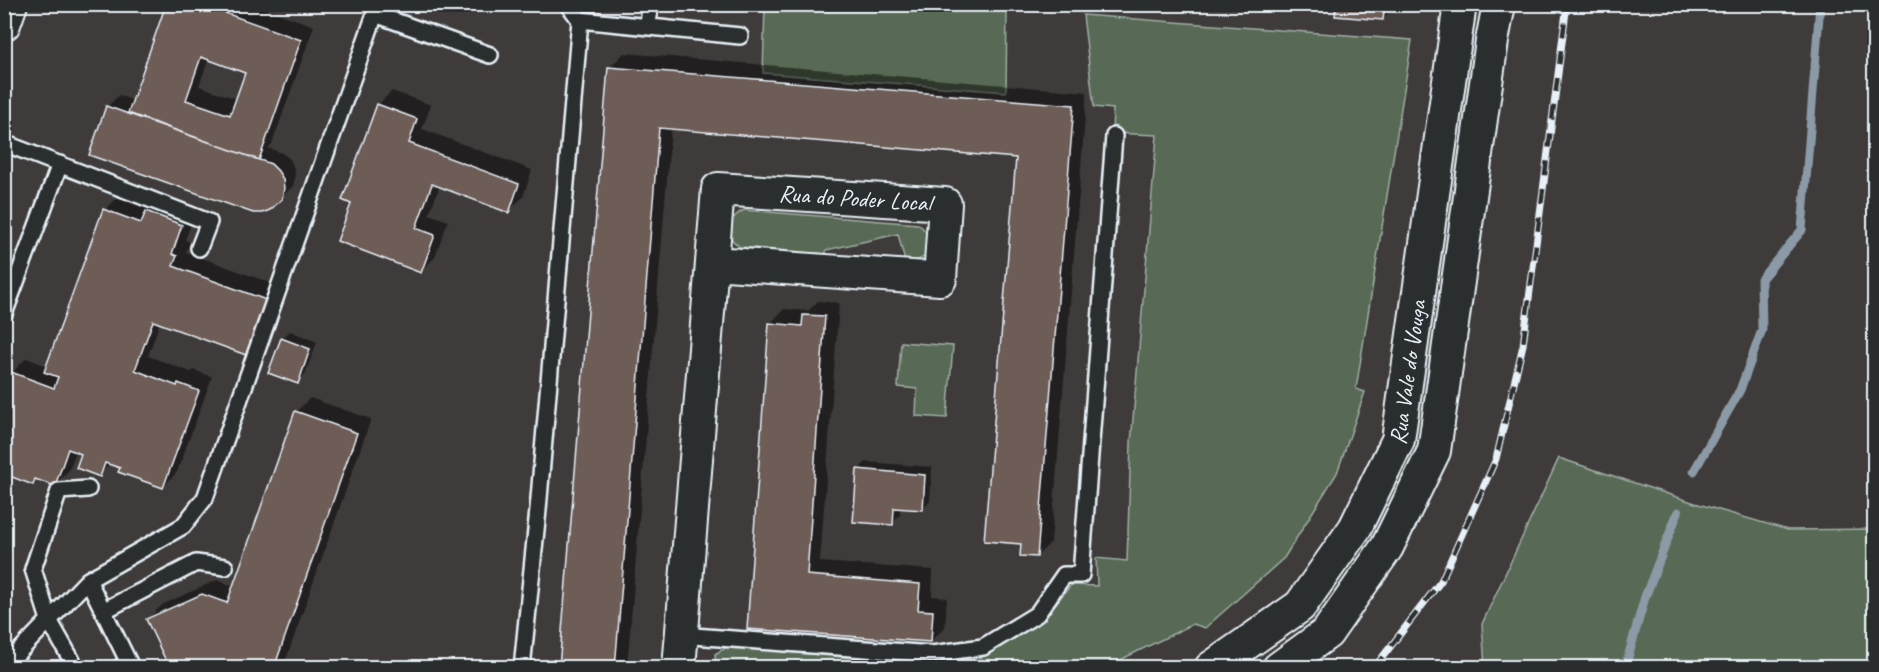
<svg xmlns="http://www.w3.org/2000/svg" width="1879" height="672" font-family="Caveat,sans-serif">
	<rect width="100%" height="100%" fill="#3e3b3a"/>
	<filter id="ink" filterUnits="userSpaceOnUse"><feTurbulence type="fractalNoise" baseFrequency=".0167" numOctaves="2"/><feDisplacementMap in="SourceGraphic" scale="12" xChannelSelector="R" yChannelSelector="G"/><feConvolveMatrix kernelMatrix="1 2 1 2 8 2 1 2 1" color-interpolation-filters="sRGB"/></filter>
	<g filter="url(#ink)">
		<path fill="#596a54" stroke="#a0aea6" stroke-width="1.5" d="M 948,5 L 1007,9 L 1006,92 L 763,73 L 765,5 Z
			M 1083,15 L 1412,40 L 1356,389 L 1365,392 L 1337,473 L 1284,558 L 1205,628 L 1193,624 L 1106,667 L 716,668 L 715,654 L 727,647 L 930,664 L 985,653 L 1043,619 L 1071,585 L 1097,586 L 1096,558 L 1127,561 L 1131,443 L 1157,135 L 1112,133 L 1113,109 L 1094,107 Z
			M 744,210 L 918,224 C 939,240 932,263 905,261 L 898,234 L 826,250 L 826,254 L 740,247 C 723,235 725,220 744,210 Z
			M 901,342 L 953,346 L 947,418 L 916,416 L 917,389 L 898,387 Z
			M 1559,458 L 1695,503 L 1788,530 L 1874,529 L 1874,667 L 1485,667 L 1482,624 Z"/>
		<path fill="#0007" fill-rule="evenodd" d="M 168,4 L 252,4 L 314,26 L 272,144 L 268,148 L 282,153 L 290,159 L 294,168 L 295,177 L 293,186 L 269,209 L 107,107 L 119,95 L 134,101 ZM 209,58 L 247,72 L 237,99 L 199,86 Z
			M 1337,4 L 1397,4 L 1383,19 Z
			M 624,53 L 1087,92 L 1051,542 L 1037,556 L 1017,157 L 671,128 L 627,668 L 561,668 L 610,67 Z
			M 392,91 L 431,105 L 422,129 L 532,170 L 523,197 L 508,211 L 440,185 L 429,214 L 448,221 L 435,257 L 421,271 L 353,203 L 378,105 Z
			M 119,196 L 151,208 L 196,211 L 185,240 L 190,242 L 186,252 L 279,286 L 260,340 L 246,354 L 160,322 L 148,356 L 191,372 L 194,370 L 212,377 L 177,472 L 163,487 L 111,463 L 99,475 L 83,453 L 76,451 L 69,470 L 55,484 L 38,478 L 33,483 L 12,373 L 26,358 L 47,366 L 105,210 Z
			M 818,301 L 839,303 L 820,562 L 933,570 L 932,596 L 947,598 L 945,627 L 931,641 L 749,627 L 770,324 L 784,309 L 808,311 Z
			M 290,331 L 317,342 L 305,374 L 297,382 L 282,339 Z
			M 310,398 L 371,419 L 283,668 L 151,668 L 165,656 L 148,619 L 162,605 L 217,580 L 234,586 L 296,412 Z
			M 866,462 L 932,467 L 930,501 L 922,509 L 900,507 L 900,515 L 892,523 L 858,470 Z"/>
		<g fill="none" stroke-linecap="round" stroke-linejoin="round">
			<path stroke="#8b9aa6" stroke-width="9" d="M 1694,471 L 1740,390 L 1762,330 L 1761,279 L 1802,230 L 1820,4
				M 1625,668 L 1645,597 L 1678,512"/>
		</g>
		<path fill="#6e5c57" stroke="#e8f1f8" stroke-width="1.5" fill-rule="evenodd" d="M 166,4 L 200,4 L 301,40 L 259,160 L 128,113 ZM 201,57 L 245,73 L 230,115 L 186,100 Z
			M 201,4 L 220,4 L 218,11 Z
			M 1336,4 L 1385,4 L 1383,20 L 1335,16 Z
			M 608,67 L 1074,105 L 1037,557 L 1020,556 L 1021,544 L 984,541 L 1016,158 L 659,128 L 615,668 L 559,668 Z
			M 377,104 L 417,119 L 409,143 L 519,184 L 509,213 L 432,184 L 416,228 L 435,235 L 421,273 L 337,241 L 351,204 L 342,200 Z
			M 106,106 L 271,164 L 278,171 L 283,179 L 284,189 L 282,199 L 270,210 L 262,213 L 253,213 L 89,155 Z
			M 103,209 L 141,223 L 146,211 L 182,225 L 172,254 L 177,256 L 173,266 L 266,300 L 246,355 L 153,321 L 135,370 L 177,386 L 178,383 L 199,391 L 163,488 L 118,472 L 120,468 L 105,463 L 100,477 L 76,468 L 81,454 L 68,449 L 55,486 L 35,479 L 33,485 L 4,474 L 4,389 L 11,372 L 54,388 L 58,377 L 44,372 Z
			M 803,315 L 825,316 L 807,575 L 920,584 L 918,610 L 933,611 L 931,642 L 747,629 L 769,323 L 802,326 Z
			M 281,338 L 310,349 L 298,384 L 268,373 Z
			M 295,411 L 357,433 L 274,668 L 153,668 L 166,661 L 146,619 L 202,594 L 227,603 Z
			M 857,469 L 925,475 L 923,510 L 894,508 L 893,525 L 853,522 Z"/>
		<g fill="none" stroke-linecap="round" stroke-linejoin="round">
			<defs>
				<path id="service" d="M 568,4 L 580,20
					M 648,27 L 650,4
					M 4,143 L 209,222 L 199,248
					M 4,314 L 60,164
					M 88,580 L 129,663 L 119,668
					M 103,611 L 196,563 L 225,567
					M 680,635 L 932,654 L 983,647 L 1037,614 L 1064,575 L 1081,575 L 1114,136
					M 4,667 L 88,580 L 183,526 L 205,498 L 375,14 L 490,55
					M 76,668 L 49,620 L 33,569 L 59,491 L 88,489
					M 522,668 L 538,510 L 580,20 L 740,36"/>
				<g id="minor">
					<path d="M 4,24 L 11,4"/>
					<path id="s1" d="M 679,668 L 718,189 L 945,204 L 940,279 L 713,263"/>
					<path id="s2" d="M 1211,668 L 1300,606 L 1355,528 L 1398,440 L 1460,4"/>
					<path d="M 1279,668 L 1327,633 L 1387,547 L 1434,451 L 1492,41 L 1499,4"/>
				</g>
			</defs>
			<use href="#service" stroke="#e8f1f8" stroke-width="20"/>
			<use href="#minor" stroke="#e8f1f8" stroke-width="36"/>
			<use href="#service" stroke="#2a2d2e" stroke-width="15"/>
			<use href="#minor" stroke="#2a2d2e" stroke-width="32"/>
			<defs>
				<path id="rail" d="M 1374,668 L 1441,581 L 1496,459 L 1523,345 L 1567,4"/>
			</defs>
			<use href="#rail" stroke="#e8f1f8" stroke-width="7"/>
			<use href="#rail" stroke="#2a2d2e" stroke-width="4.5" stroke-dasharray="14" stroke-linecap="butt"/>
		</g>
	</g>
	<g text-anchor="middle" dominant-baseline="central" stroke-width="4.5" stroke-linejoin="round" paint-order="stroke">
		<g font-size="24" fill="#e8f1f8" stroke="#2a2d2e">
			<text stroke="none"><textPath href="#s1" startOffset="618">Rua do Poder Local</textPath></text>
			<text stroke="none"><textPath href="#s2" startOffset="370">Rua Vale do Vouga</textPath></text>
		</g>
	</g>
	<rect width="1879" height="672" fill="none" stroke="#2a2d2e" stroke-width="24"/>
	<rect x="12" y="12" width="1855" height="648" fill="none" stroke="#e8f1f8" stroke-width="2" filter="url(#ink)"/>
</svg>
